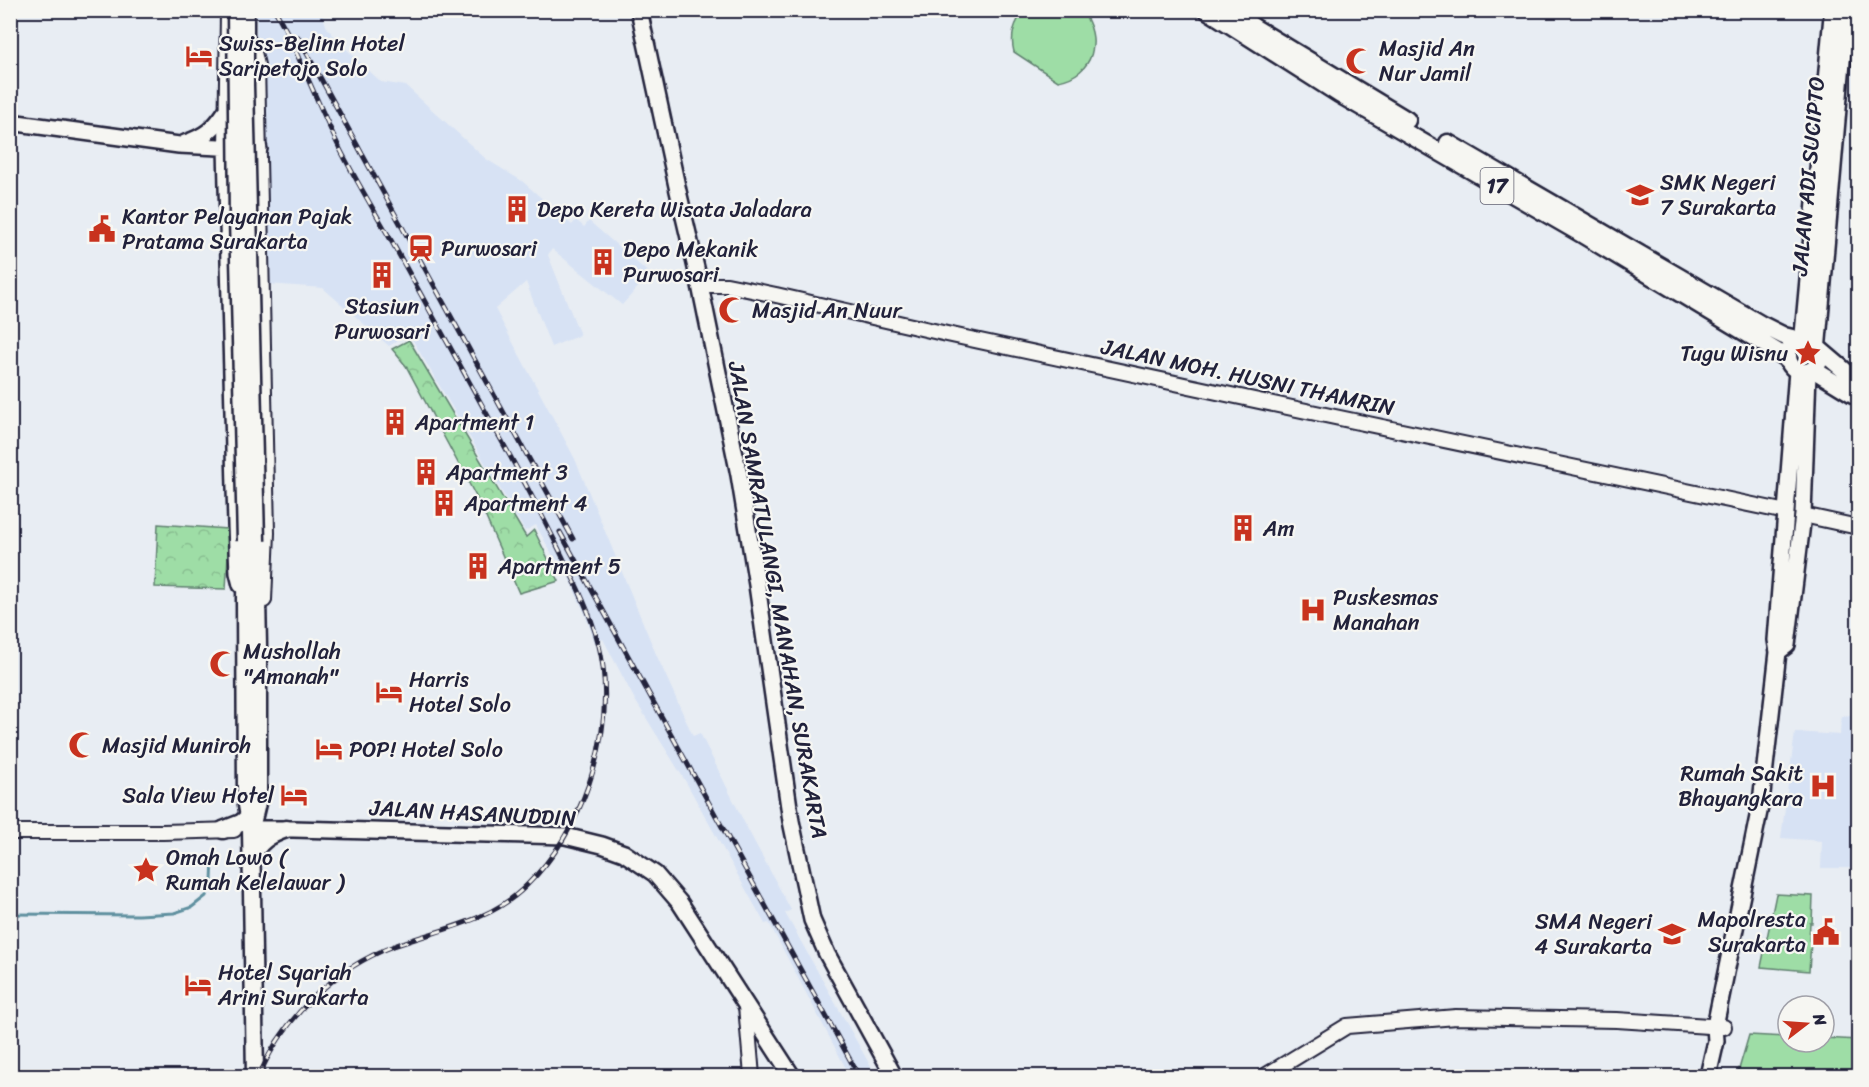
<svg xmlns="http://www.w3.org/2000/svg" width="1869" height="1087" font-family="Sriracha,sans-serif">
	<defs>
		<pattern id="park-crowns" width="20" height="18" patternUnits="userSpaceOnUse" patternTransform="scale(1.5)"><rect width="20" height="18" fill="#9edda6"/><path d="M2 6a3 3 0 1 1 6 0M12 15a3 3 0 1 1 6 0" fill="none" stroke="#88bd90"/></pattern>
	</defs>
	<rect width="100%" height="100%" fill="#e8edf3"/>
	<filter id="ink" filterUnits="userSpaceOnUse"><feTurbulence type="fractalNoise" baseFrequency=".0167" numOctaves="2"/><feDisplacementMap in="SourceGraphic" scale="12" xChannelSelector="R" yChannelSelector="G"/><feConvolveMatrix kernelMatrix="1 2 1 2 8 2 1 2 1" color-interpolation-filters="sRGB"/></filter>
	<g filter="url(#ink)">
		<path fill="#d7e2f4" d="M 257,11 L 321,11 L 327,28 L 341,44 L 381,82 L 406,86 L 486,159 L 522,181 L 572,225 L 576,220 L 584,227 L 589,221 L 650,274 L 622,305 L 552,249 L 548,255 L 580,335 L 551,347 L 526,282 L 495,309 L 575,459 L 656,654 L 693,736 L 700,733 L 746,826 L 791,910 L 785,913 L 876,1076 L 850,1076 L 769,923 L 765,924 L 686,782 L 635,700 L 603,639 L 595,643 L 585,614 L 562,563 L 553,556 L 536,525 L 525,531 L 409,334 L 389,346 L 323,288 L 268,284 L 264,99 L 262,55 L 256,41 Z
			M 1841,716 L 1858,716 L 1858,868 L 1821,868 L 1822,841 L 1781,838 L 1795,732 L 1840,735 Z"/>
		<path fill="#9edda6" stroke="#608070" stroke-width="1.5" d="M 1025,11 L 1082,11 C 1103,39 1094,75 1058,81 L 1014,52 C 1010,37 1014,21 1025,11 Z
			M 1776,894 L 1813,896 L 1812,923 L 1810,923 L 1809,940 L 1811,941 L 1809,971 L 1761,967 Z
			M 1749,1035 L 1788,1037 L 1788,1042 L 1824,1042 L 1824,1038 L 1858,1040 L 1858,1076 L 1737,1076 Z"/>
		<path fill="url(#park-crowns)" stroke="#608070" stroke-width="1.5" d="M 409,340 L 526,537 L 534,530 L 559,581 L 519,593 L 480,504 L 406,366 L 392,349 Z
			M 158,524 L 227,529 L 229,538 L 226,589 L 155,587 Z"/>
		<g fill="none" stroke-linecap="round" stroke-linejoin="round">
			<path stroke="#5f909f" stroke-width="3" d="M 10,914 L 139,915 L 174,913 L 192,907 L 206,896 L 212,881 L 213,856"/>
			<defs>
				<path id="tertiary" d="M 227,10 L 253,48 L 257,65 L 267,533 L 264,600
					M 226,148 L 228,13
					M 700,285 L 727,285 L 776,295 L 947,334 L 1259,401 L 1786,512
					M 1803,515 L 1858,527
					M 10,832 L 163,832 L 234,830
					M 746,1006 L 752,1076
					M 1265,1076 L 1347,1026 L 1456,1017 L 1617,1020 L 1724,1027"/>
				<path id="secondary" d="M 639,10 L 678,191 L 700,285 L 739,475 L 757,585 L 791,821 L 812,920 L 827,954 L 894,1076
					M 10,122 L 179,145 L 259,149
					M 185,143 C 205,137 215,128 226,111
					M 226,148 L 236,525 L 238,573 L 241,585
					M 1778,652 L 1787,645 L 1803,515 L 1808,372
					M 251,829 L 293,829 L 565,836 L 602,845 L 624,853 L 655,874 L 680,903 L 792,1076
					M 1708,1076 L 1716,1041 L 1715,1026 L 1761,802 L 1778,652 L 1776,640 L 1797,371"/>
				<path id="primary" d="M 246,541 L 245,599 L 246,799 L 251,829 L 255,1076
					M 253,820 L 258,799 L 258,646 L 256,549
					M 223,830 L 241,823 L 255,811
					M 251,858 C 259,841 269,835 286,829"/>
				<path id="trunk" d="M 1207,10 L 1339,94 L 1580,233 L 1781,354 L 1788,361
					M 1229,10 L 1255,28 L 1407,120
					M 1448,143 L 1762,325 L 1784,336 L 1800,340
					M1788 356a16 16 0 1 1 32 0a16 16 0 1 1-32 0Z
					M 1803,340 L 1833,10
					M 1817,346 L 1846,10
					M 1818,348 L 1858,382
					M 1814,370 L 1858,397"/>
			</defs>
			<use href="#tertiary" stroke="#22223b" stroke-width="18"/>
			<use href="#secondary" stroke="#22223b" stroke-width="20"/>
			<use href="#primary" stroke="#22223b" stroke-width="21"/>
			<use href="#trunk" stroke="#22223b" stroke-width="21"/>
			<use href="#tertiary" stroke="#f6f6f2" stroke-width="14"/>
			<use href="#secondary" stroke="#f6f6f2" stroke-width="15"/>
			<use href="#primary" stroke="#f6f6f2" stroke-width="16"/>
			<use href="#trunk" stroke="#f6f6f2" stroke-width="16"/>
			<defs>
				<path id="rail" d="M 275,10 L 295,47
					M 298,37 L 573,539
					M 560,532 L 859,1076
					M 259,1076 C 283,1018 335,968 394,946 C 440,929 491,922 527,885 C 581,832 612,743 603,667 C 599,635 586,605 572,576 C 551,532 528,488 504,445 C 467,377 429,310 392,242 C 374,210 355,179 339,147 C 322,112 307,76 291,41"/>
			</defs>
			<use href="#rail" stroke="#22223b" stroke-width="5"/>
			<use href="#rail" stroke="#f6f6f2" stroke-width="3" stroke-dasharray="9" stroke-linecap="butt"/>
			<defs>
				<path id="primary-bridge" d="M 245,10 L 245,85 L 256,541"/>
				<path id="trunk-bridge" d="M 236,10 L 238,218 L 246,541"/>
			</defs>
			<use href="#primary-bridge" stroke="#22223b" stroke-width="21" stroke-linecap="butt"/>
			<use href="#trunk-bridge" stroke="#22223b" stroke-width="21" stroke-linecap="butt"/>
			<use href="#primary-bridge" stroke="#f6f6f2" stroke-width="16"/>
			<use href="#trunk-bridge" stroke="#f6f6f2" stroke-width="16"/>
		</g>
	</g>
	<defs>
		<symbol id="hotel-bare" viewBox="-9 -9 18 18"><path d="M-6-4.5h1.5V1H6V5H4.5V3h-9V5H-6ZM-4 0a1.8 1.8 0 1 1 3.6 0ZM.5 0V-2.5h3Q6-2.5 6 0Z" fill="#c8321e" stroke="#f6f6f2" stroke-width="2.5" paint-order="stroke"/></symbol>
		<symbol id="mosque-bare" viewBox="-9 -9 18 18"><path d="M3.5-4.9A6 6 0 1 0 3.5 4.9A5 5 0 1 1 3.5-4.9Z" fill="#c8321e" stroke="#f6f6f2" stroke-width="2.5" paint-order="stroke"/></symbol>
		<symbol id="school-bare" viewBox="-9 -9 18 18"><path d="M0-5L7-2L0 1L-7-2ZM-4 1L0 2.5L4 1V4Q0 6-4 4Z" fill="#c8321e" stroke="#f6f6f2" stroke-width="2.5" paint-order="stroke"/></symbol>
		<symbol id="building-bare" viewBox="-9 -9 18 18"><path d="M-4-6H4V6H1V3H-1V6H-4ZM-2.5-4.3h1.7v1.8h-1.7ZM.8-4.3h1.7v1.8H.8ZM-2.5-1h1.7V.8h-1.7ZM.8-1h1.7V.8H.8Z" fill="#c8321e" stroke="#f6f6f2" stroke-width="2.5" paint-order="stroke"/></symbol>
		<symbol id="civic-bare" viewBox="-9 -9 18 18"><path d="M-.6-6.5H3V-4.5H.6V-3L4-1V1h2V6H-6V1h2V-1L-.6-3ZM-1.2 2.5V6h2.4V2.5Z" fill="#c8321e" stroke="#f6f6f2" stroke-width="2.5" paint-order="stroke"/></symbol>
		<symbol id="station-bare" viewBox="-9 -9 18 18"><path d="M-3-6H3Q5-6 5-4V2Q5 4 3 4L4.5 6H3L1.5 4h-3L-3 6H-4.5L-3 4Q-5 4-5 2V-4Q-5-6-3-6ZM-3.5-4v3h7v-3ZM-3.5 1v1.5H-2V1ZM2 1v1.5H3.5V1Z" fill="#c8321e" stroke="#f6f6f2" stroke-width="2.5" paint-order="stroke"/></symbol>
		<symbol id="sight-bare" viewBox="-9 -9 18 18"><path d="M0-6L1.8-2.2L6-1.7L2.9 1.2L3.7 5.4L0 3.3L-3.7 5.4L-2.9 1.2L-6-1.7L-1.8-2.2Z" fill="#c8321e" stroke="#f6f6f2" stroke-width="2.5" paint-order="stroke"/></symbol>
		<symbol id="hospital-bare" viewBox="-9 -9 18 18"><path d="M-5-5h3v3.5h4V-5h3V5h-3V1.5h-4V5h-3Z" fill="#c8321e" stroke="#f6f6f2" stroke-width="2.5" paint-order="stroke"/></symbol>
	</defs>
	<g fill-rule="evenodd">
		<use href="#hotel-bare" x="180" y="37" width="38" height="38"/>
		<use href="#mosque-bare" x="1340" y="42" width="38" height="38"/>
		<use href="#school-bare" x="1621" y="176" width="38" height="38"/>
		<use href="#building-bare" x="498" y="190" width="38" height="38"/>
		<use href="#civic-bare" x="83" y="210" width="38" height="38"/>
		<use href="#station-bare" x="402" y="229" width="38" height="38"/>
		<use href="#building-bare" x="584" y="243" width="38" height="38"/>
		<use href="#building-bare" x="363" y="256" width="38" height="38"/>
		<use href="#mosque-bare" x="713" y="291" width="38" height="38"/>
		<use href="#sight-bare" x="1789" y="334" width="38" height="38"/>
		<use href="#building-bare" x="376" y="403" width="38" height="38"/>
		<use href="#building-bare" x="407" y="453" width="38" height="38"/>
		<use href="#building-bare" x="425" y="484" width="38" height="38"/>
		<use href="#building-bare" x="1224" y="509" width="38" height="38"/>
		<use href="#building-bare" x="459" y="547" width="38" height="38"/>
		<use href="#hospital-bare" x="1294" y="591" width="38" height="38"/>
		<use href="#mosque-bare" x="204" y="645" width="38" height="38"/>
		<use href="#hotel-bare" x="370" y="673" width="38" height="38"/>
		<use href="#mosque-bare" x="63" y="726" width="38" height="38"/>
		<use href="#hotel-bare" x="310" y="730" width="38" height="38"/>
		<use href="#hospital-bare" x="1804" y="767" width="38" height="38"/>
		<use href="#hotel-bare" x="275" y="776" width="38" height="38"/>
		<use href="#sight-bare" x="127" y="851" width="38" height="38"/>
		<use href="#civic-bare" x="1807" y="913" width="38" height="38"/>
		<use href="#school-bare" x="1653" y="915" width="38" height="38"/>
		<use href="#hotel-bare" x="179" y="966" width="38" height="38"/>
	</g>
	<g text-anchor="middle" dominant-baseline="central" stroke-width="4.5" stroke-linejoin="round" paint-order="stroke">
		<rect fill="#f6f6f2" stroke="#626272" stroke-width="1.5" x="1480.5" y="168" width="33" height="36" rx="4.5"/>
		<g font-size="21" font-weight="bold" fill="#22223b">
			<text x="1497" y="186">17</text>
		</g>
		<g font-size="22" fill="#22223b" stroke="#f6f6f2" text-anchor="start">
			<text x="219" y="43">Swiss-Belinn Hotel<tspan x="219" dy="25">Saripetojo Solo</tspan></text>
			<text x="1379" y="48">Masjid An<tspan x="1379" dy="25">Nur Jamil</tspan></text>
			<text x="1660" y="182">SMK Negeri<tspan x="1660" dy="25">7 Surakarta</tspan></text>
			<text x="537" y="209">Depo Kereta Wisata Jaladara</text>
			<text x="122" y="216">Kantor Pelayanan Pajak<tspan x="122" dy="25">Pratama Surakarta</tspan></text>
			<text x="441" y="248">Purwosari</text>
			<text x="623" y="249">Depo Mekanik<tspan x="623" dy="25">Purwosari</tspan></text>
			<text x="382" y="306" text-anchor="middle">Stasiun<tspan x="382" dy="25">Purwosari</tspan></text>
			<text x="752" y="310">Masjid An Nuur</text>
			<text x="1788" y="353" text-anchor="end">Tugu Wisnu</text>
			<text x="415" y="422">Apartment 1</text>
			<text x="446" y="472">Apartment 3</text>
			<text x="464" y="503">Apartment 4</text>
			<text x="1263" y="528">Am</text>
			<text x="498" y="566">Apartment 5</text>
			<text x="1333" y="597">Puskesmas<tspan x="1333" dy="25">Manahan</tspan></text>
			<text x="243" y="651">Mushollah<tspan x="243" dy="25">"Amanah"</tspan></text>
			<text x="409" y="679">Harris<tspan x="409" dy="25">Hotel Solo</tspan></text>
			<text x="102" y="745">Masjid Muniroh</text>
			<text x="349" y="749">POP! Hotel Solo</text>
			<text x="1803" y="773" text-anchor="end">Rumah Sakit<tspan x="1803" dy="25">Bhayangkara</tspan></text>
			<text x="274" y="795" text-anchor="end">Sala View Hotel</text>
			<text x="166" y="857">Omah Lowo (<tspan x="166" dy="25">Rumah Kelelawar )</tspan></text>
			<text x="1806" y="919" text-anchor="end">Mapolresta<tspan x="1806" dy="25">Surakarta</tspan></text>
			<text x="1652" y="921" text-anchor="end">SMA Negeri<tspan x="1652" dy="25">4 Surakarta</tspan></text>
			<text x="218" y="972">Hotel Syariah<tspan x="218" dy="25">Arini Surakarta</tspan></text>
		</g>
		<g font-size="22" fill="#22223b" stroke="#f6f6f2">
			<text transform="translate(1808 176) rotate(-85)">JALAN ADI SUCIPTO</text>
			<text transform="translate(1248 377) rotate(12)">JALAN MOH. HUSNI THAMRIN</text>
			<text transform="translate(778 600) rotate(80)">JALAN SAMRATULANGI, MANAHAN, SURAKARTA</text>
			<text transform="translate(473 813) rotate(3)">JALAN HASANUDDIN</text>
		</g>
	</g>
	<rect width="1869" height="1087" fill="none" stroke="#f6f6f2" stroke-width="36"/>
	<rect x="18" y="18" width="1833" height="1051" fill="none" stroke="#22223b" stroke-width="2" filter="url(#ink)"/>
	<g transform="translate(1806 1024) rotate(73)"><circle r="28" fill="#f6f6f2" stroke="#a1a1a9" stroke-width="1.5"/>
	<path d="M0-4.5L10 22L0 15L-10 22Z" fill="#c8321e"/>
	<text y="-9" font-size="16" font-weight="bold" text-anchor="middle" fill="#22223b">N</text>
	</g>
</svg>
